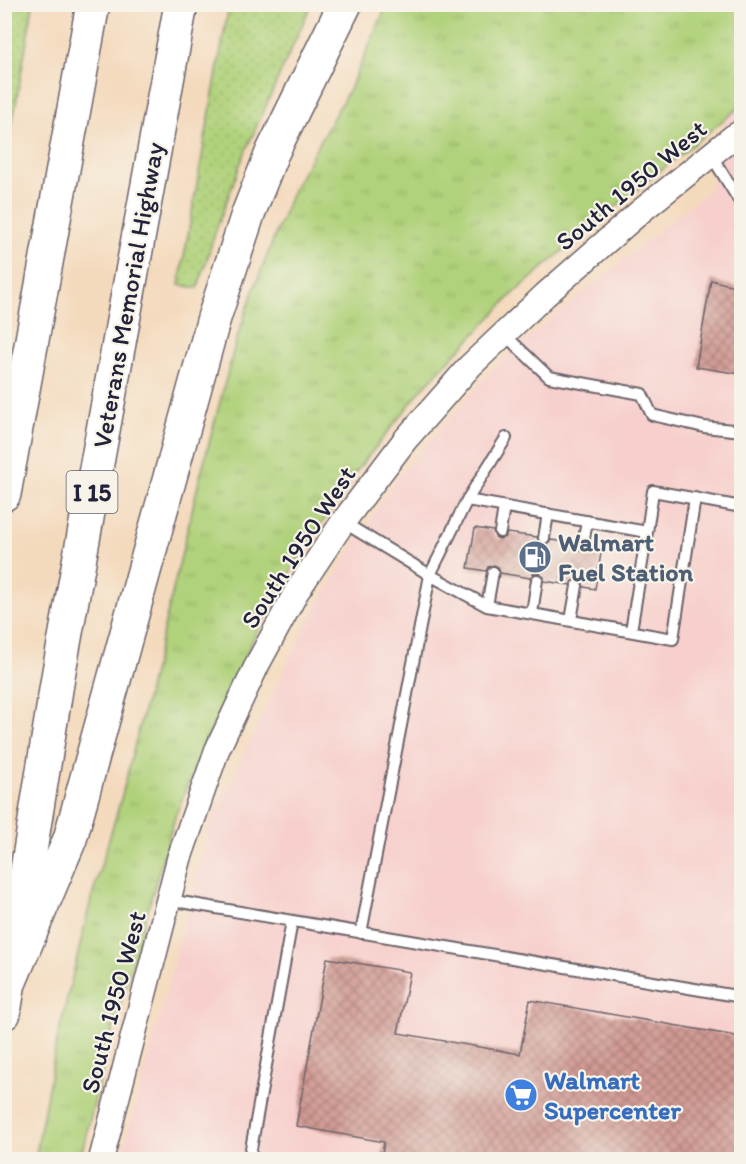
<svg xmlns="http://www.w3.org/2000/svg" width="746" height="1164" font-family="Itim,sans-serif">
	<defs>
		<pattern id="grass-tufts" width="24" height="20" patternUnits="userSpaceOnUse" patternTransform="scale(1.5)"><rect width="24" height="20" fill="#b1d27b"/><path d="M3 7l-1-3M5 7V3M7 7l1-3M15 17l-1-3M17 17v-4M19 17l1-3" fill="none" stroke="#98b46b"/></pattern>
		<pattern id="garden-dots" width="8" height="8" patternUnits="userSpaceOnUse" patternTransform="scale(1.5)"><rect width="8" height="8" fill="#b1d27b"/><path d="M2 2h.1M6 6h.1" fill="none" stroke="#98b46b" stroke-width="1.8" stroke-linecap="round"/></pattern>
		<pattern id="building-cross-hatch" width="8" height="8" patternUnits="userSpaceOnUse" patternTransform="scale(1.5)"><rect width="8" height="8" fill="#d19a93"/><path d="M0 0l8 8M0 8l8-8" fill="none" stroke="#a97d79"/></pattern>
	</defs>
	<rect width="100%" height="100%" fill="#f7f3e8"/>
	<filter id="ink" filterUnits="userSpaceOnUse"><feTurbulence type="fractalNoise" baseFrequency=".0167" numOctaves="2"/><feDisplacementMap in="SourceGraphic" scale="12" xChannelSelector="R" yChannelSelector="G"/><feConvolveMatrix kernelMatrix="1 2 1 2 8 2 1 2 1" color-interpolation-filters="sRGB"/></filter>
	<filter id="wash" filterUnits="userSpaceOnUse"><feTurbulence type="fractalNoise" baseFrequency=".008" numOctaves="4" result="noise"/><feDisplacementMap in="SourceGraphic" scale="24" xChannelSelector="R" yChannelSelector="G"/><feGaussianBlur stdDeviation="1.35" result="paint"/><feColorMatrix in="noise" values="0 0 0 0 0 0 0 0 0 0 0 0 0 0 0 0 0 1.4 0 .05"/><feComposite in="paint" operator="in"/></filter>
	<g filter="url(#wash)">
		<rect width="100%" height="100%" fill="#f4dabd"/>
		<path fill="#f7d0cd" d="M 741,25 L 741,1159 L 120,1160 L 162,1008 L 210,823 L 311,615 L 394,481 L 502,359 L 710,189 L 740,54 Z"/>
		<path fill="url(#grass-tufts)" stroke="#6a7a5b" stroke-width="1.5" d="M 387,5 L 741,5 L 740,54 L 742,54 L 741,106 L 583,233 L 512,295 L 422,389 L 355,473 L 295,564 L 254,637 L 203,747 L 175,817 L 114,1025 L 80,1159 L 35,1159 L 57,1040 L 91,900 L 121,799 L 155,665 L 199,481 L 236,341 L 255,286 L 293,190 L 351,86 Z"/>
		<path fill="url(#garden-dots)" stroke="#6a7a5b" stroke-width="1.5" d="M 5,4 L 33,5 L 5,167 L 4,5 Z
			M 229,5 L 311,5 L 243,157 L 215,233 L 198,288 L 179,285 Z"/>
		<g id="blocks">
			<path fill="url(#building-cross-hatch)" d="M 711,280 L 741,288 L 741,374 L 696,367 Z
				M 475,528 L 493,531 L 495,537 L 499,539 L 505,537 L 507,533 L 537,537 L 539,543 L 543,545 L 549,543 L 551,540 L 576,543 L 578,549 L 582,551 L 588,549 L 590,545 L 602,547 L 595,589 L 584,587 L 582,581 L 578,579 L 572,581 L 570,585 L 544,581 L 544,577 L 539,573 L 534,573 L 530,578 L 500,573 L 498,567 L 494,565 L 488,567 L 486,571 L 468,568 Z
				M 327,958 L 410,972 L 398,1033 L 520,1054 L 530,1000 L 741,1037 L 741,1160 L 381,1160 L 384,1142 L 296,1126 Z"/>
		</g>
	</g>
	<g filter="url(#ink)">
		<use href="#blocks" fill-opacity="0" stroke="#6c6268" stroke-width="1.5"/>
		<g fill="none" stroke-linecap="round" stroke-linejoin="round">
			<defs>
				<path id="service" d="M 711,155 L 742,205
					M 504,334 L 549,377 L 642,394 L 652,415 L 704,427 L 742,431
					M 467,500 L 647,532 L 653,491 L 742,507
					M 343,522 L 430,575 L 487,606 L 673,639 L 695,498
					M 500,532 L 504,507
					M 544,538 L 548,514
					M 583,544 L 587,521
					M 487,606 L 493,572
					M 532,613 L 537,580
					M 571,620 L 577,586
					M 631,631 L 647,532
					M 169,900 L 742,997
					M 361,933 L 430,575 L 467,500 L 506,438
					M 249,1160 L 292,921"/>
				<path id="tertiary" d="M 101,1160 L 179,859 L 217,750 L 258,663 L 297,591 L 343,522 L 405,440 L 470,366 L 545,295 L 641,211 L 733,137 L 742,132"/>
				<path id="motorway" d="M 4,494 L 93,4
					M 10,981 L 70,839 L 214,318 L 248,214 L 272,153 L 345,4
					M 4,1013 L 59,671 L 181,4"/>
			</defs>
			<use href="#service" stroke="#6c6268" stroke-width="14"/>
			<use href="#tertiary" stroke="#6c6268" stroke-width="27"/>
			<use href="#motorway" stroke="#6c6268" stroke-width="36"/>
			<use href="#service" stroke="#fff" stroke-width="10"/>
			<use href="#tertiary" stroke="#fff" stroke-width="24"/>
			<use href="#motorway" stroke="#fff" stroke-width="33"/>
		</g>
	</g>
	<defs>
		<symbol id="fuel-disc" viewBox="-11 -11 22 22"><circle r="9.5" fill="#5c6f8a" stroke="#f7f3e8"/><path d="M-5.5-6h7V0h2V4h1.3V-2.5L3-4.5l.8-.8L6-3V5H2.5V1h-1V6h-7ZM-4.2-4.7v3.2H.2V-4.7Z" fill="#fff"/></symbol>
		<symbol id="supermarket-disc" viewBox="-11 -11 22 22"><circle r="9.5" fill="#3f7fe0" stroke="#f7f3e8"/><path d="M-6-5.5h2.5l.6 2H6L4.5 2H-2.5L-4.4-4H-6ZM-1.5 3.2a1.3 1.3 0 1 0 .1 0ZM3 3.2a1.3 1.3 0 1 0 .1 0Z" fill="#fff"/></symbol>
	</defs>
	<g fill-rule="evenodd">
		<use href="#fuel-disc" x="516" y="538" width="38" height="38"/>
		<use href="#supermarket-disc" x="502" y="1076" width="38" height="38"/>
	</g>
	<g text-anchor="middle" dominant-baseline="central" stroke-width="4.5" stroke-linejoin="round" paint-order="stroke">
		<rect fill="#f7f3e8" stroke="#62616f" stroke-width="1.5" x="66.5" y="471" width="51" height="42" rx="4.5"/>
		<g font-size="24" font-weight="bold" fill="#22223b">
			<text x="92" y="492">I 15</text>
		</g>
		<g font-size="26" fill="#22223b" stroke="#f7f3e8">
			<text transform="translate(631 185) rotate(-40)">South 1950 West</text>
			<text transform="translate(128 295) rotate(-80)">Veterans Memorial Highway</text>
			<text transform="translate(298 547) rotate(-57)">South 1950 West</text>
			<text transform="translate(113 1002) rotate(-75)">South 1950 West</text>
		</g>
		<g font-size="26" font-weight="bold" fill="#4e5e75" stroke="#f7f3e8" text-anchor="start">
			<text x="558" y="542">Walmart<tspan x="558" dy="30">Fuel Station</tspan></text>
		</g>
		<g font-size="26" font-weight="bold" fill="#366cbe" stroke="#f7f3e8" text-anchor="start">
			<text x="544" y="1080">Walmart<tspan x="544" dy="30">Supercenter</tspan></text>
		</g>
	</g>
	<rect width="746" height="1164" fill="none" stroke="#f7f3e8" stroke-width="24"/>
</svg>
